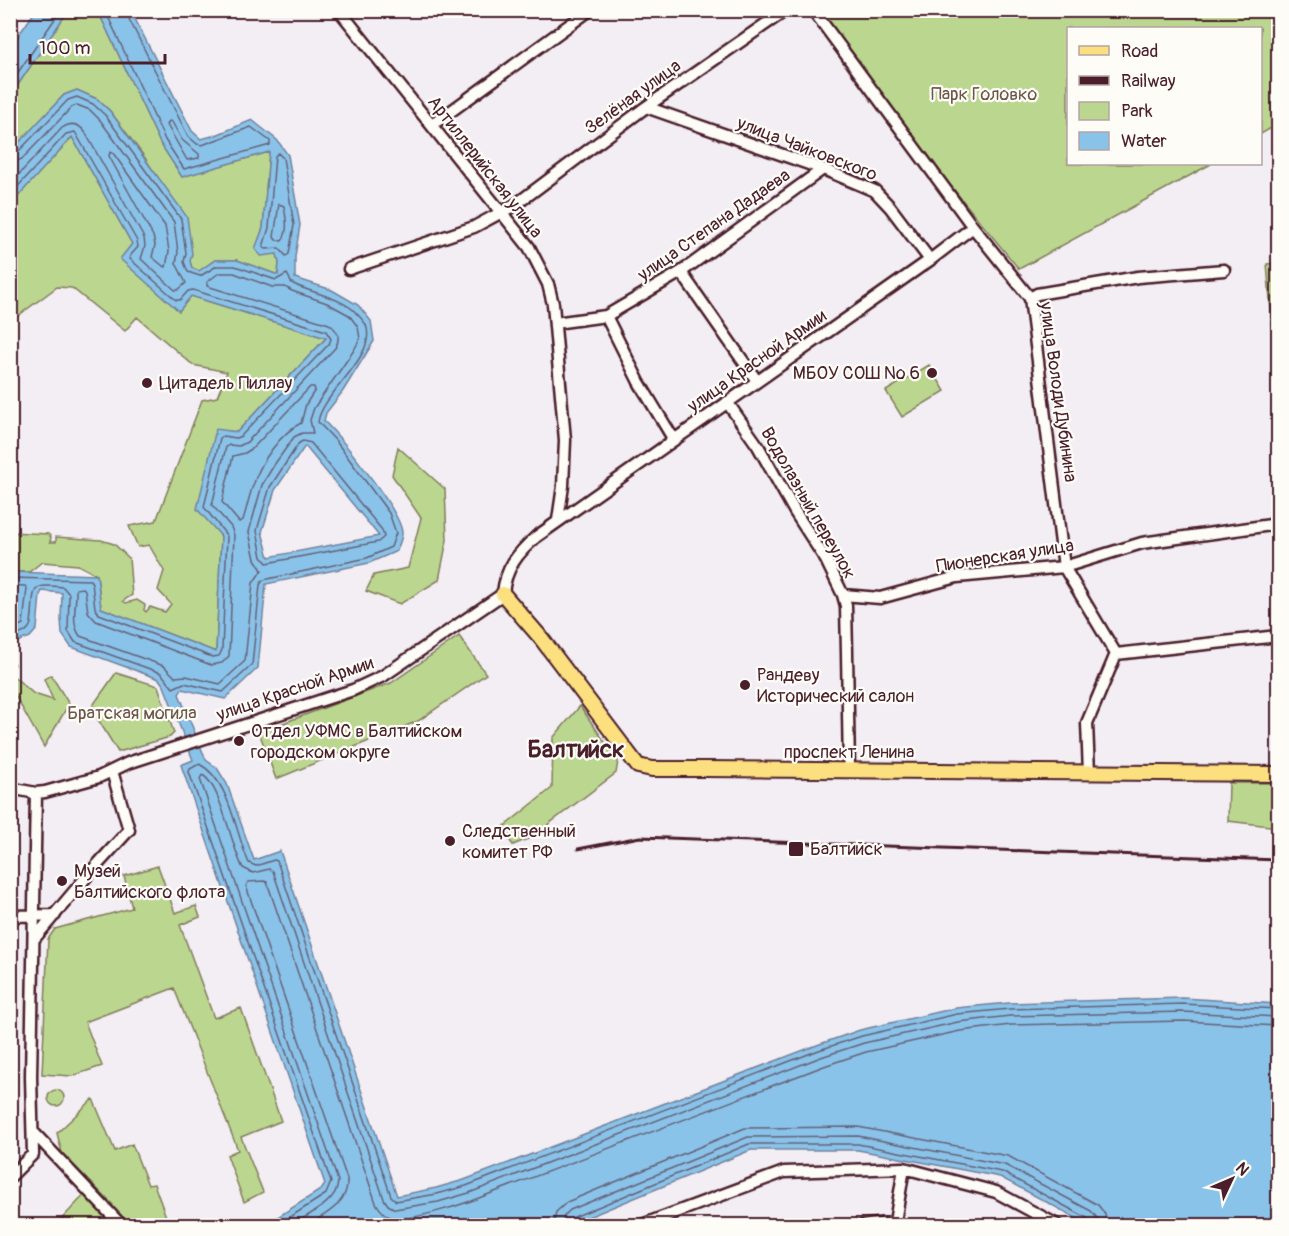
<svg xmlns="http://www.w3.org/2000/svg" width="1289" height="1236" font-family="Pangolin,sans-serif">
	<rect width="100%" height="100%" fill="#f3eef3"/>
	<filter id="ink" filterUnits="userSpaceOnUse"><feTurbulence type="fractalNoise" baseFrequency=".0167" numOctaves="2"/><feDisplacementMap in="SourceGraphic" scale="12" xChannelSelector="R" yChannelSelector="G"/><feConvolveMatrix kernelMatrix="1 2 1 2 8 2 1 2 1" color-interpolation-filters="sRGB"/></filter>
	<g filter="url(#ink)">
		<path fill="#bbd78f" stroke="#827b5d" stroke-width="1.5" d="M 68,11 L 98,11 L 160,143 L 182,177 L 269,152 L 263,228 L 256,249 L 277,253 L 279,263 L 278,275 L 237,260 L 215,260 L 199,271 L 192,268 L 158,178 L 143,155 L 110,111 L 97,99 L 77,90 L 64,95 L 11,152 L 11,95 Z
			M 821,11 L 1278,11 L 1278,124 L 1261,134 L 1260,28 L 1068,28 L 1068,164 L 1211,164 L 1019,269 L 877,96 Z
			M 72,137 L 132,244 L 121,259 L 179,311 L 191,296 L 326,338 L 237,432 L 216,430 L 221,536 L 216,652 L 101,608 L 97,575 L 78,565 L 42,562 L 29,572 L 11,572 L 11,532 L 48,534 L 51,537 L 50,542 L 56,542 L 56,537 L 101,540 L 114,544 L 129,558 L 132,595 L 123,601 L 126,603 L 137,600 L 145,605 L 144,610 L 146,612 L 150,607 L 165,612 L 171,604 L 158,590 L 164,571 L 149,545 L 138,547 L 129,526 L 156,521 L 202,400 L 217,397 L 227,372 L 193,365 L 137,317 L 125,331 L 72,288 L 57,287 L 11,321 L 10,204 Z
			M 1278,263 L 1278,347 L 1274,347 L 1267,264 Z
			M 929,365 L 945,391 L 902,417 L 886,391 Z
			M 398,447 L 445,489 L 447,540 L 439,580 L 400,604 L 366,591 L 374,575 L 408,568 L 421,518 L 392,475 Z
			M 459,636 L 486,674 L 418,721 L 276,779 L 259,732 L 391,683 Z
			M 10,657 L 14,665 L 11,674 L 34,694 L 53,700 L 44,679 L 51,675 L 69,704 L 44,747 L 11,688 Z
			M 116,673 L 158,686 L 174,733 L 170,737 L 118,752 L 91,708 Z
			M 580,706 L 618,761 L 616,773 L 530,838 L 513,845 L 501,829 L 552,788 L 553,738 Z
			M 1229,783 L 1278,783 L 1278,827 L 1228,821 Z
			M 158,866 L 175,913 L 196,906 L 200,917 L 180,925 L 214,1018 L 241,1008 L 281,1121 L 241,1137 L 263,1192 L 244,1202 L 227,1155 L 238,1150 L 174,988 L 85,1022 L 102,1066 L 72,1076 L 42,1074 L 48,939 L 55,929 L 132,908 L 124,876 Z
			M48 1098a8 8 0 1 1 16 0a8 8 0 1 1-16 0Z
			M 93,1099 L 115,1151 L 132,1144 L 148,1185 L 154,1184 L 169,1225 L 55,1226 L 86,1193 L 104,1213 L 113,1205 L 62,1153 L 57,1133 Z"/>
		<path fill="#8ac3e9" stroke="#70819d" stroke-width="1.5" fill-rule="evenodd" d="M 36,10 L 68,11 L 11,95 L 11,46 Z
			M 98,11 L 131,11 L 192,131 L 201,139 L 216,135 L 252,120 L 277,140 L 288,155 L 300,225 L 295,257 L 295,278 L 332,290 L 358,305 L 371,321 L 374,341 L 343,391 L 326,413 L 324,421 C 340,437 403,513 402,534 C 402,539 398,546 397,551 L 369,563 L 266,584 L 258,668 L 225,699 L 182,689 L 179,694 L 206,760 L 217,768 L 227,784 L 254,860 L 280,851 L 397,1196 L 436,1188 L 464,1180 L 817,1045 L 860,1030 L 956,1008 L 1009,1003 L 1183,998 L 1278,1004 L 1278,1225 L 1089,1225 L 1000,1177 L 858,1150 L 751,1150 L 569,1225 L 265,1225 L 322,1189 L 325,1184 L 181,765 L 193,760 L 164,686 L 159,679 L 71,647 L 62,634 L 61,619 L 62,593 L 42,591 L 40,595 L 37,629 L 30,637 L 11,644 L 11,572 L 97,575 L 101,608 L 216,652 L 221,536 L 197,509 L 216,429 L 237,432 L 326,338 L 191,296 L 179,311 L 120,259 L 132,244 L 72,137 L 11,204 L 10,152 L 64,95 L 77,90 L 97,99 L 110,111 L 187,217 L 192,254 L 190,261 L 192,268 L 199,271 L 215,260 L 237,260 L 278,275 L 279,263 L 277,254 L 261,256 L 255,249 L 263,228 L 269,152 L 182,177 L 160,143 ZM 305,446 L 379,536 L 269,557 L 262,532 L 275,490 Z"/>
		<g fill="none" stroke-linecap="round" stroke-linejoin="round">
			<path stroke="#646177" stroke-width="1.5" d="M 105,10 L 165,140 L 184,169 L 270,145 L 270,141 L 251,127 L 202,145 L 197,144 L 188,136 L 127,15 L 126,10
				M 10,84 L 61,10
				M 169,121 L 172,122 L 182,140 L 199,154 L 199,158 L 187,160 L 167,125 Z
				M 110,152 L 113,153 L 165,226 L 169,251 L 166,267 L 163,266 L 152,257 L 155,245 L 153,236 L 109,156 Z
				M 278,153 L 283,158 L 294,225 L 289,254 L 286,256 L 279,248 L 266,249 L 263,247 L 269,228 L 275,156 Z
				M 10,155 L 17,153 L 68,100 L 77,97 L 93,104 L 105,115 L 181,219 L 186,253 L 184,262 L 188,272 L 200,276 L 217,266 L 235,266 L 276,280 L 287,274 C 289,276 289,279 291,282 C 297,290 343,296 357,314 C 360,317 364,321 366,325 C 378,357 322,392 318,422 L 335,440 L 389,513 L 396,533 L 391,547 L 367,558 L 263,580 L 260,585 L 252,665 L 223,692 L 184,683 L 173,688 L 161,673 L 75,642 L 68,631 L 69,594 L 63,587 C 32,584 34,586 32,615 C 31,620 32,625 28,629 C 24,634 16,635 10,638
				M 10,163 L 22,159 L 72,107 L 77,105 L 90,110 L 100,120 L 174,222 L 178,252 L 176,263 L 186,283 L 178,290 L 175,290 L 141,259 L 145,246 L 144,238 L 85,132 C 79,124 71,122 62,128 L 10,184
				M 10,195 L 66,134 L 75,132 L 137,241 L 138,247 L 130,256 L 130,259 L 176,300 L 180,300 L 188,291 L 193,290 L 326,331 L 331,339 L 329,344 L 241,436 L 236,438 L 223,436 L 220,438 L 204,507 L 227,536 L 222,650 L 219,656 L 212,657 L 99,614 L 95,608 L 92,583 L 90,580 L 10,578
				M 279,204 L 284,206 C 286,218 289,231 282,241 L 276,240 L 274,237 Z
				M 219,273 L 234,273 L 272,287 L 285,287 L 292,291 L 327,303 L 349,315 L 358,327 L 360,339 L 354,350 L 314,408 L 310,420 L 313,433 L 302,433 L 294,437 L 274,465 L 262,485 L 249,532 L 255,559 L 262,570 L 253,583 L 245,661 L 220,684 L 186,676 L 175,677 L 164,666 L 80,636 C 70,622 77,605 76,589 L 83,588 L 85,590 L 88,612 L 96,621 L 211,665 L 222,663 L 229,656 L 234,535 L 231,527 L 212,505 L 226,447 L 229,445 L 239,446 L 247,442 L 335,348 C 341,339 338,330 329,324 L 207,286 L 207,282 Z
				M 310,387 L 314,387 L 315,390 L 306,404 L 301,423 C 281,433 261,461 254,483 C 249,495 247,508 243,520 L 239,522 L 222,502 L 233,456 L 245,453 L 253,448 Z
				M 303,441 L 311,443 L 382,530 L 384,537 L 378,542 L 267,563 L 262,557 L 257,530 L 270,487 L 299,443 Z
				M 10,585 L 25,586 L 27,588 L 23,624 L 10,630
				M 276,1226 L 326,1194 L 331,1182 L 189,772 L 190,769 L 199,764 C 230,779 235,833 249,863 L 256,866 L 274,860 L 277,861 L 391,1196 L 396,1201 L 437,1194 L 466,1186 L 819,1050 L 862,1036 L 957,1014 L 1010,1009 L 1183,1004 L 1278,1009
				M 290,1226 C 307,1215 338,1203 338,1181 L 200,779 L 202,775 C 220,782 232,849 243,868 L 253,873 L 269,869 L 273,871 L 384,1199 L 388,1205 L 395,1209 L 438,1202 L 469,1193 L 821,1057 L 864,1043 L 958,1022 L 1010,1016 L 1183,1012 L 1278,1017
				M 307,1226 C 325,1214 349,1204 347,1179 L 246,886 L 248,882 L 264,881 L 267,882 L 376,1203 C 380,1210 385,1216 393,1218 C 410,1221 454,1207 471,1201 L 824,1066 L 866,1052 L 960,1031 L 1011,1025 L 1183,1021 L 1278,1026
				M 553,1226 L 556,1212 L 567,1202 L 745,1128 L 858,1127 L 1008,1156 L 1098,1205 L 1105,1214 L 1107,1226
				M 562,1226 L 564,1216 L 570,1210 L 748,1137 L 858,1136 L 1005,1165 L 1091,1211 L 1097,1218 L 1098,1226
				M 570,1226 L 570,1221 L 574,1217 L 749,1144 L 858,1144 L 1002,1172 L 1087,1218 L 1091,1226"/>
			<defs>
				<path id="minor" d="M 339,10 L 529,247 L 548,284 L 553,304 L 565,440 L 563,486 L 558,520
					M 813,10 L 973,227 L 1030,298 L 1064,567 L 1116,654
					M 646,107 L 823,169 L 875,191 L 890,207 L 930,260
					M 432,125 L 590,10
					M 349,269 L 474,227 L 515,205 L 646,107 L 786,10
					M 681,272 L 757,381
					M 1030,298 L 1037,294 L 1138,277 L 1224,270
					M 606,316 L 639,382 L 674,440
					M 555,323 L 606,316 L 681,272 L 823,169
					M 727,402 L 758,446 L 795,512 L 826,560 L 843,595 L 846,606 L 847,653 L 849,770
					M 843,595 L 880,598 L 957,577 L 1064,567 L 1142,543 L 1278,524
					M 1089,773 L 1087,723 L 1116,654 L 1278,636
					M 10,788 L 36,793 L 45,792 L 99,777 L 128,763 L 353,690 L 383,676 L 503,594 C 505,568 518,553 536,537 L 930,260 L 973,227
					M 10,916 L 55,915
					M 34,939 L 88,875 L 129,830 L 112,771
					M 33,1132 L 122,1226
					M 10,1177 L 33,1154 L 31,1077 L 36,793
					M 639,1226 L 784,1172 L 904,1168 L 996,1192 L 1059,1226
					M 861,1226 L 895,1222 L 904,1168"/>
				<path id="major" d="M 503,594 L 541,638 L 638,766 L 652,769 L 704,769 L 1278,774"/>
			</defs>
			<use href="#minor" stroke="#4a1f2b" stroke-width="15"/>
			<use href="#major" stroke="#4a1f2b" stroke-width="18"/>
			<use href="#minor" stroke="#fdfcf7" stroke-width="10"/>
			<use href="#major" stroke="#fce080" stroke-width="14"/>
			<path stroke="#4a1f2b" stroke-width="3" d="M 578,849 L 640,837 L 1278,860"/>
		</g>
	</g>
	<g fill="#4a1f2b" stroke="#fdfcf7" stroke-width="2">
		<circle cx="932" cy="373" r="6"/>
		<circle cx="147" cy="383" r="6"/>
		<circle cx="745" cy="685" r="6"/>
		<circle cx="239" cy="741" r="6"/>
		<circle cx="450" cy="841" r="6"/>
		<rect x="788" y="841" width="16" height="16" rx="3"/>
		<circle cx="62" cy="881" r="6"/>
	</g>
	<g text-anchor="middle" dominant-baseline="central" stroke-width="4.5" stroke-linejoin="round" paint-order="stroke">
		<g font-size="18" fill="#6c5649" stroke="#fdfcf7">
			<text x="984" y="94">Парк Головко</text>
			<text x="132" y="713">Братская могила</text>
		</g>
		<g font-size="18" fill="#4a1f2b" stroke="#fdfcf7">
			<text transform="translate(633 97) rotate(-36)">Зелёная улица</text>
			<text transform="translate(807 149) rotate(21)">улица Чайковского</text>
			<text transform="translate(485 167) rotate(52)">Артиллерийская улица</text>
			<text transform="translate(714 225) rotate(-35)">улица Степана Дадаева</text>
			<text transform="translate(757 361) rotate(-35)">улица Красной Армии</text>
			<text transform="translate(1058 392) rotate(82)">улица Володи Дубинина</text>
			<text transform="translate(808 503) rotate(60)">Водолазный переулок</text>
			<text transform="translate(1005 556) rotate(-9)">Пионерская улица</text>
			<text transform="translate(295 689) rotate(-19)">улица Красной Армии</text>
			<text x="849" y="752">проспект Ленина</text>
		</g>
		<g font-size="18" fill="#4a1f2b" stroke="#fdfcf7" text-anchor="start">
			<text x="920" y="373" text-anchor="end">МБОУ СОШ № 6</text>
			<text x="159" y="383">Цитадель Пиллау</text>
			<text x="757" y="675">Рандеву<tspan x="757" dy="21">Исторический салон</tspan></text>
			<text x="251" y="731">Отдел УФМС в Балтийском<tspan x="251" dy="21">городском округе</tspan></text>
			<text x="462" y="831">Следственный<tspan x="462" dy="21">комитет РФ</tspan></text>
			<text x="810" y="849">Балтийск</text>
			<text x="74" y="871">Музей<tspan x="74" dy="21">Балтийского флота</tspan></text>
		</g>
		<g font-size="24" font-weight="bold" fill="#4a1f2b" stroke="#fdfcf7">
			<text x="576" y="749">Балтийск</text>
		</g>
	</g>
	<rect width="1289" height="1236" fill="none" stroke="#fdfcf7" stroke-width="36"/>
	<rect x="18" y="18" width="1253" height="1200" fill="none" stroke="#4a1f2b" stroke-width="2" filter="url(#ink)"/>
	<rect x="1067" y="27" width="195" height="138" fill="#fdfcf7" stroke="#b5a4a5" stroke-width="1.5"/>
	<rect x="1079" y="46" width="30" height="9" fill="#fce080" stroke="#b5a4a5" stroke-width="1.5"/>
	<text x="1121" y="57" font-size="18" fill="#4a1f2b">Road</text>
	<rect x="1079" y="76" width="30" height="9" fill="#4a1f2b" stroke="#b5a4a5" stroke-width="1.5"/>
	<text x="1121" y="87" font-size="18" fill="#4a1f2b">Railway</text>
	<rect x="1079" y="102" width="30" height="18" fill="#bbd78f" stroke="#b5a4a5" stroke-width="1.5"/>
	<text x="1121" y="117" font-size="18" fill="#4a1f2b">Park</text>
	<rect x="1079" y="132" width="30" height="18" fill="#8ac3e9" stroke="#b5a4a5" stroke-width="1.5"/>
	<text x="1121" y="147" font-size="18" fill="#4a1f2b">Water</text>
	<g transform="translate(1232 1179) rotate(46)" stroke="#fdfcf7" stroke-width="4.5" paint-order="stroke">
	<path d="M0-4.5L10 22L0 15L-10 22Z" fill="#4a1f2b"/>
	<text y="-9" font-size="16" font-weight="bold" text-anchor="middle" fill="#4a1f2b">N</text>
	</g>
	<path d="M30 54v9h135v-9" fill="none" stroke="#4a1f2b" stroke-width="3"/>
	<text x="39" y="54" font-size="18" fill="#4a1f2b" stroke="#fdfcf7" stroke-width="4.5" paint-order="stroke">100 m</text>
</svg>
